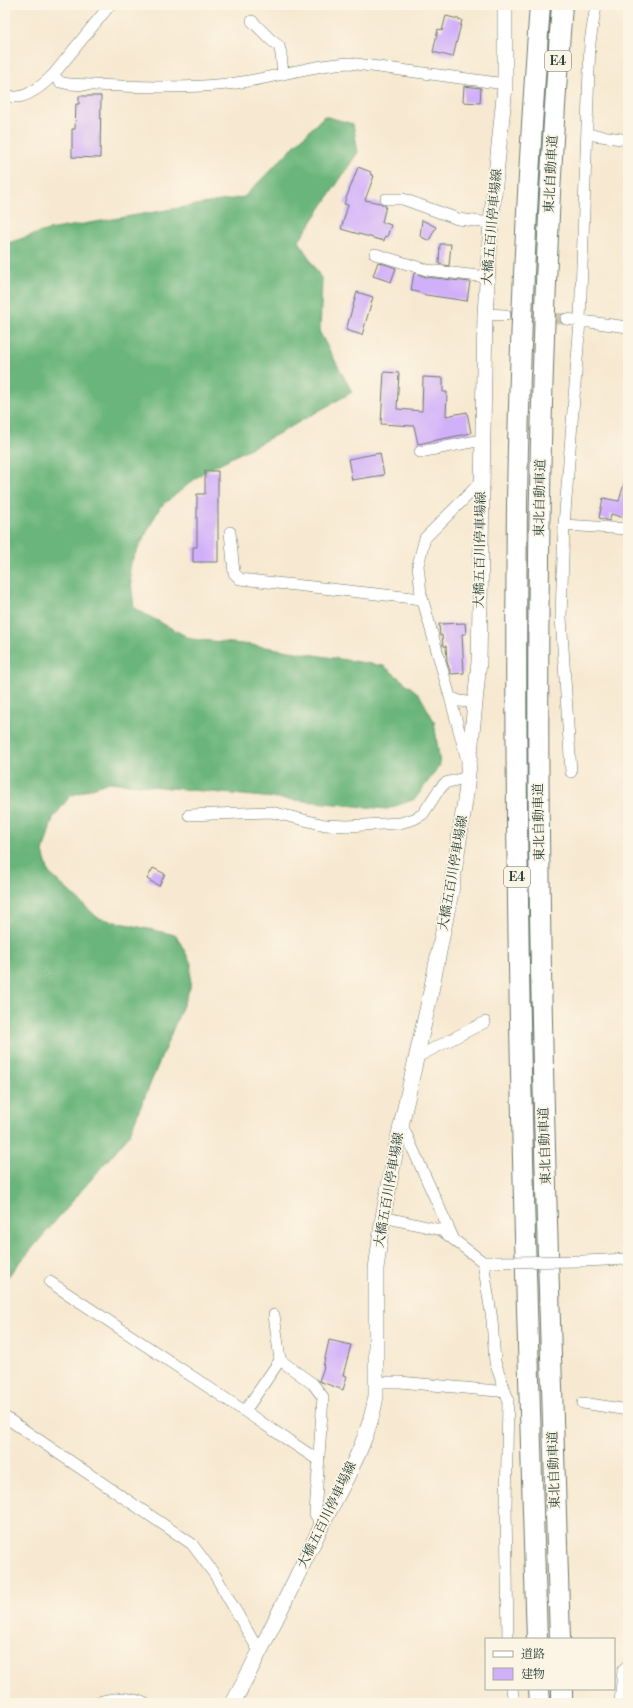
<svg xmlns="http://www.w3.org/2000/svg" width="633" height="1708" font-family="'Libre Bodoni','Noto Serif JP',serif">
	<rect width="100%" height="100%" fill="#fcf5e5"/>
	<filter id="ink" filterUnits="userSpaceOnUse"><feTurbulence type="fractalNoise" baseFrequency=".025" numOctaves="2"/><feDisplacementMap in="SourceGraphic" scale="8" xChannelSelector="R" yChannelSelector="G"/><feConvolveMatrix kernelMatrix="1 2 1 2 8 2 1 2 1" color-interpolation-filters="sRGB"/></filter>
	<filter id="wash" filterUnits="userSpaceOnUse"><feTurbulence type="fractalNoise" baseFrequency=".012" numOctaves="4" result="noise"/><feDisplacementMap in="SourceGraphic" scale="16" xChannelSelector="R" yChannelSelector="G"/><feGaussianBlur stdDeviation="0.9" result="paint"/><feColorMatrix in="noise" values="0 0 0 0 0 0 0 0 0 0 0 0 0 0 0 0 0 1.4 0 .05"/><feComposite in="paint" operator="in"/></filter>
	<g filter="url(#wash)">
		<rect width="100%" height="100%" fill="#f7e9d1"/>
		<path fill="#6ab57c" stroke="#447958" d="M 324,116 L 353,124 L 358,152 L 299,241 L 322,280 L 320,333 L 352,392 L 278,434 L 205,471 L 160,507 L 129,566 L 134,608 L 191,639 L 252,645 L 384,666 L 419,694 L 434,721 L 440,765 L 415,799 L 387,809 L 109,782 L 70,796 L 53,818 L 43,852 L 49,873 L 98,918 L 176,935 L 191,963 L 190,988 L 129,1135 L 5,1280 L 5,244 L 48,230 L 244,197 Z"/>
		<g id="blocks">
			<path fill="#d1b0fa" d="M 446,16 L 462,20 L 453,57 L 433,52 L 438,29 L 442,31 Z
				M 464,86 L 481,88 L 480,103 L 463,102 Z
				M 79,96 L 101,96 L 100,158 L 72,157 L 72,129 L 75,129 L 76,104 L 79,104 Z
				M 358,167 L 371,172 L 370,174 L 374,176 L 365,200 L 380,203 L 386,206 L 382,222 L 391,225 L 387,237 L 385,236 L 384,241 L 341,229 L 348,205 L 344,204 Z
				M 422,220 L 436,227 L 429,241 L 420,236 Z
				M 440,244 L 451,244 L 449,266 L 439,264 Z
				M 378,262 L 396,268 L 391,282 L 373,276 Z
				M 414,273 L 426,277 L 470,282 L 467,301 L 426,295 L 411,290 Z
				M 357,292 L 373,297 L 362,335 L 346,330 Z
				M 384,372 L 399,373 L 397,409 L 422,411 L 423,377 L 443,378 L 443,392 L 447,392 L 446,416 L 467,412 L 471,433 L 418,444 L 414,426 L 381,424 Z
				M 380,453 L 384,475 L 352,480 L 348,459 Z
				M 205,471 L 218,471 L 218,562 L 193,562 L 193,547 L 197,547 L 197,494 L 205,494 Z
				M 625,480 L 628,480 L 628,519 L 611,514 L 610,521 L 599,518 L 603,498 L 619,501 Z
				M 465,623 L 466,634 L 462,634 L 464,673 L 451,674 L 447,662 L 446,646 L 443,646 L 442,635 L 440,636 L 439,624 Z
				M 153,868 L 165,874 L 159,886 L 147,879 Z
				M 329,1340 L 351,1345 L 343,1375 L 347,1376 L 343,1390 L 319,1381 L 324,1367 L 323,1367 Z"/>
		</g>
	</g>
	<g filter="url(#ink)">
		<use href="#blocks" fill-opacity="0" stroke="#6b796b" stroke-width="1"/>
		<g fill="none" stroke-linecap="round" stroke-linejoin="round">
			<path stroke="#ccc7b2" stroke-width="11" stroke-dasharray="11 5.5" stroke-linecap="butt" d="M 505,315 L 566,319"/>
			<defs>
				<path id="street" d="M 110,5 L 53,75 L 60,82 L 69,84 C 124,86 181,90 236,83 C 274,78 310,65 349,63 L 505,84
					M 596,5 L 590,42 L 580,321 L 564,525 L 628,529
					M 252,21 L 271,40 L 279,46 L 281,54 L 283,74
					M 5,95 C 9,96 14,97 18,97 C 31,95 44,84 53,75
					M 587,134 L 628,140
					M 386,199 L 403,199 L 458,219 L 491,223
					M 375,254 L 427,270 L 487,277
					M 485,314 L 505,315
					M 566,319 L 628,327
					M 420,452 L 482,440
					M 564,525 L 561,617 L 571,772
					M 230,532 L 234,573 L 240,579 L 422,599
					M 450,697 L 467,760
					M 475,703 L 460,701 L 450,697 L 421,594 L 418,565 L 425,538 L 481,482
					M 189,815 L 271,812 L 325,825 L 347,826 L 400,823 L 414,819 L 423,814 L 438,791 L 445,783 L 468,777
					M 415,1058 L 485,1022
					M 401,1123 L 454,1240
					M 383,1217 L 441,1230 L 483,1262 L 490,1262
					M 584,1261 L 628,1259
					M 483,1262 L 492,1320 L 495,1362 L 508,1399 L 506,1506 L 508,1639
					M 50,1282 L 318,1460
					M 274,1315 L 280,1360 L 313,1384 L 323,1397 L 315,1514 L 322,1526
					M 376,1382 L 400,1382 L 497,1391 L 503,1390
					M 583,1403 L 628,1410
					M 245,1411 L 280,1360
					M 5,1417 L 192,1544 L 215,1575 L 260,1653
					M 512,1689 L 514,1703
					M 95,1703 C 113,1698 127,1696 144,1703
					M 620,1703 L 623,1670 L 628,1665"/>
				<path id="secondary" d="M 233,1703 C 264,1645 292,1586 321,1527 C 342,1485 369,1442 376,1396 L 376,1269 L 383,1217 L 398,1139 L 429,1001 L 451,892 L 466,794 L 479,662 L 485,314 L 491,223 L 505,87 L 505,5"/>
				<path id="highway" d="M 537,1639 C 525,1261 513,884 517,506 C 519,339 528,172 540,5
					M 560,1639 C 543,1095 520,549 562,5
					M 539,1689 L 540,1703
					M 562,1689 L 562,1703"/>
			</defs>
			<use href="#street" stroke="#6b796b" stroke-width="12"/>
			<use href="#secondary" stroke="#6b796b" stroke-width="16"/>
			<use href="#highway" stroke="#6b796b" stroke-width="22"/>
			<use href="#street" stroke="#fff" stroke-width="11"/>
			<use href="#secondary" stroke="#fff" stroke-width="15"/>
			<use href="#highway" stroke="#fff" stroke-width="20"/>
			<defs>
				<path id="street-bridge" d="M 495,1262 L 584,1261"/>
			</defs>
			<use href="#street-bridge" stroke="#6b796b" stroke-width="12" stroke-linecap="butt"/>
			<use href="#street-bridge" stroke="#fff" stroke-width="11"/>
		</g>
	</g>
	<g text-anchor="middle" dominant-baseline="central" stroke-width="3.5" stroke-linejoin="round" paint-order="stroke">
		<g fill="#fcf5e5" stroke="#617469" stroke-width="1">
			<rect x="545" y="51" width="26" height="20" rx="3"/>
			<rect x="504" y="867" width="26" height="20" rx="3"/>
		</g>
		<g font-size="12" font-weight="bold" fill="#1f3d34">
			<text x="558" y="61">E4</text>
			<text x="517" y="877">E4</text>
		</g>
		<g font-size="13" fill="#1f3d34" stroke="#fcf5e5">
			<text transform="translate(551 174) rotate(-87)">東北自動車道</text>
			<text transform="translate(492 227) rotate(-85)">大橋五百川停車場線</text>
			<text transform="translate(540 498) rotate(-89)">東北自動車道</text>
			<text transform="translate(480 550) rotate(-89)">大橋五百川停車場線</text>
			<text transform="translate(539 822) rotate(-91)">東北自動車道</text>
			<text transform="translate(453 873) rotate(-80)">大橋五百川停車場線</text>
			<text transform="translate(545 1146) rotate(-92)">東北自動車道</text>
			<text transform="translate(389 1190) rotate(-80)">大橋五百川停車場線</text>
			<text transform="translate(554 1470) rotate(-92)">東北自動車道</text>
			<text transform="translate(327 1515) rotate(-64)">大橋五百川停車場線</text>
		</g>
	</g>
	<rect width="633" height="1708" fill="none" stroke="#fcf5e5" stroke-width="20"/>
	<rect x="485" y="1638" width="130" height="52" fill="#fcf5e5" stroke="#a4ab9e"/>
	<rect x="493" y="1651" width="20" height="6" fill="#ffffff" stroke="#a4ab9e"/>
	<text x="521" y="1658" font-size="12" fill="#1f3d34">道路</text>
	<rect x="493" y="1668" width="20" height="12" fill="#d1b0fa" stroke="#a4ab9e"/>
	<text x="521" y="1678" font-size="12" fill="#1f3d34">建物</text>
</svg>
